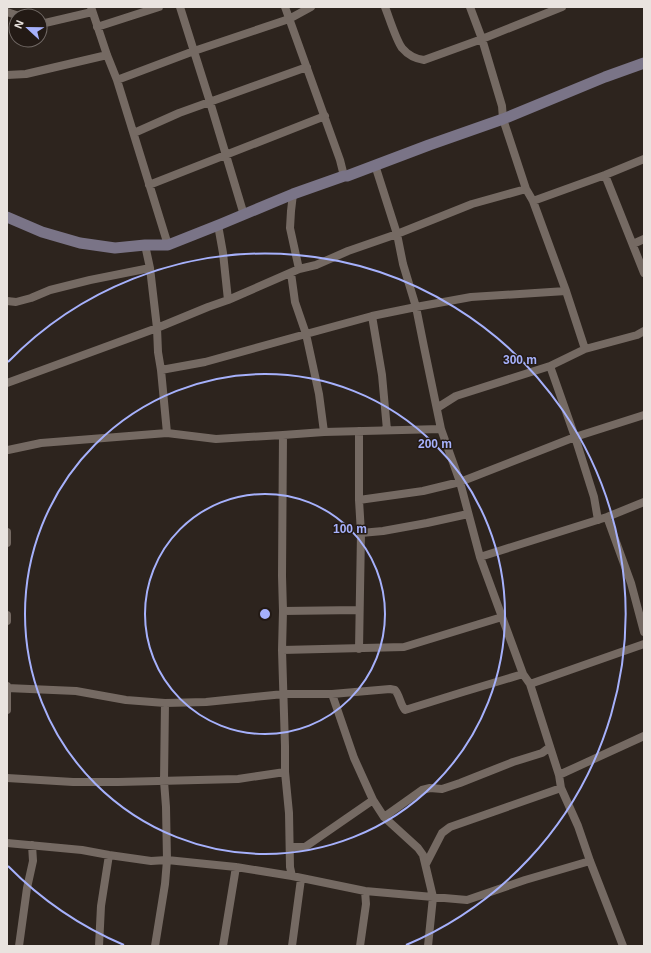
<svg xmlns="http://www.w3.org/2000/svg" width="651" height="953" font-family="Helvetica,sans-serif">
	<rect width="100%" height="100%" fill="#2d241e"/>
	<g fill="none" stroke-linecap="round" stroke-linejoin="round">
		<path stroke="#756a63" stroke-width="8" d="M 91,7 L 107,55 L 117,80 L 168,245
			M 180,7 L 210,102 L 244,215
			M 285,7 L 340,160 L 344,176
			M 385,7 C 389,17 396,40 402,48 C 408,55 416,59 424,60 L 482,39 L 562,7
			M 470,7 L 482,39 L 502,106 L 503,119 L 526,189 L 533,201 L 566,291 L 585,349
			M 7,12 L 19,16
			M 40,22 L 45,23 L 92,12
			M 97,27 L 159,7
			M 7,75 L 26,74 L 107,55
			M 117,80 L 194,51 L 289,19 L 311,7
			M 134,133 L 179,113 L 307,67
			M 375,165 L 397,234 L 403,264 L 416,307 L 424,347 L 441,429 L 460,482 L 480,557 L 523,674 L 530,684 L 559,775 L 561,788 L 578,826 L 590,861 L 623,946
			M 605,175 L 644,273
			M 149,185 L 325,116
			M 293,194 L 291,211 L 290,228 L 299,269
			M 533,201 L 605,175 L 644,159
			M 218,225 L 223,253 L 228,300
			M 633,244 L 644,239
			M 145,245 L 150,268 L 157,328 L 158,352 L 161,370 L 167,433
			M 291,273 L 295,302 L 306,334 L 319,394 L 324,432
			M 7,301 L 16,302 L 31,298 L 50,290 L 90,280 L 150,268
			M 372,316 L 382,375 L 387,430
			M 550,366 L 575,437 L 594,497 L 598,520
			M 161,370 L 205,362 L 306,334 L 372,316 L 416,307 L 471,297 L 566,291
			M 7,383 L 157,328 L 208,307 L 228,300 L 299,269 L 316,265 L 348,251 L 397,234 L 472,204 L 526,189
			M 437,408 L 456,396 L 550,366 L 585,349 L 637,335 L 644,331
			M 359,431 L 359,500 L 361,533 L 359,649
			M 283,435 L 282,576 L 283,611 L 282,650 L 285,746 L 285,772 L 289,813 L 290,867 L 292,876
			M 8,450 L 41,443 L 167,433 L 216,439 L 283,435 L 324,432 L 441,429
			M 359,500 L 423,491 L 460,482 L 575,437 L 644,415
			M 607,517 L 631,583 L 644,632
			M 7,532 L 7,543
			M 361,533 L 383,531 L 427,523 L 468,514
			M 480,557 L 607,517 L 644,502
			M 283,611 L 359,610
			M 7,615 L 7,621
			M 282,650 L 404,647 L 502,617
			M 530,684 L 644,644
			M 7,686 L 7,710
			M 7,688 L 76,691 L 126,700 L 165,703 L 206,702 L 284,694 L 332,694 L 390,689 L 395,690 C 400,696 400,704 405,710 L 463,692 L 523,674
			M 332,694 L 354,758 L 373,800 L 384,817 L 418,848 L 423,855 L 433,897 L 428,946
			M 559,775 L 644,736
			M 7,778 L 73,782 L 118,782 L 238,779 L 285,772
			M 384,817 L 422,790 L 430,788 L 442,789 L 460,783 L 513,762 L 542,753 L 550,747
			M 7,843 L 82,850 L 109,855 L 151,861 L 167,860 L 236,867 L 292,876 L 365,891 L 467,900 L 525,880 L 590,861
			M 290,847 L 305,847 L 373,800
			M 426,864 L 442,833 L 450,827 L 561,788
			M 19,946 L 27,888 L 33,861 L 32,845
			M 99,946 L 101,906 L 109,855
			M 155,946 L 165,884 L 167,860 L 166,807 L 164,781 L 165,703
			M 223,946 L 236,867
			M 292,946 L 301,879
			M 360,946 L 366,904 L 365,891"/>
		<path stroke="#7a7487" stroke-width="11" d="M 7,217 L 42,232 L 80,243 L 115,248 L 145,245 L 168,245 L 221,224 L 293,194 L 344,176 L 347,176 L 429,145 L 503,119 L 605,77 L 644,63"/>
	</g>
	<g fill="none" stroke="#a6b1fc" stroke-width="2">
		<circle cx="265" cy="614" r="120"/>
		<circle cx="265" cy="614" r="240"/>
		<path d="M124 945A360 360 0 0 1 8 866M8 362A360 360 0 1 1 406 945"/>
	</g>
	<circle cx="265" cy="614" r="6" fill="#a6b1fc" stroke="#231a15" stroke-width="2"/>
	<g font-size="12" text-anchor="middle" font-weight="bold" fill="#a6b1fc" stroke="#231a15" stroke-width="3" stroke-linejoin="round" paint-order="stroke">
		<text x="520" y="364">300 m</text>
		<text x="435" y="448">200 m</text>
		<text x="350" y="533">100 m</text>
	</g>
	<rect width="651" height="953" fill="none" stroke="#e9e3df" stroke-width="16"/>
	<g transform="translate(28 28) rotate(292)"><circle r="19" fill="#231a15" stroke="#726a66"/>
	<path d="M0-3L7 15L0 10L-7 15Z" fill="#a6b1fc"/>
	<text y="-6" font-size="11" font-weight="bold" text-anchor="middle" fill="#e9e3df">N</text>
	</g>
</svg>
